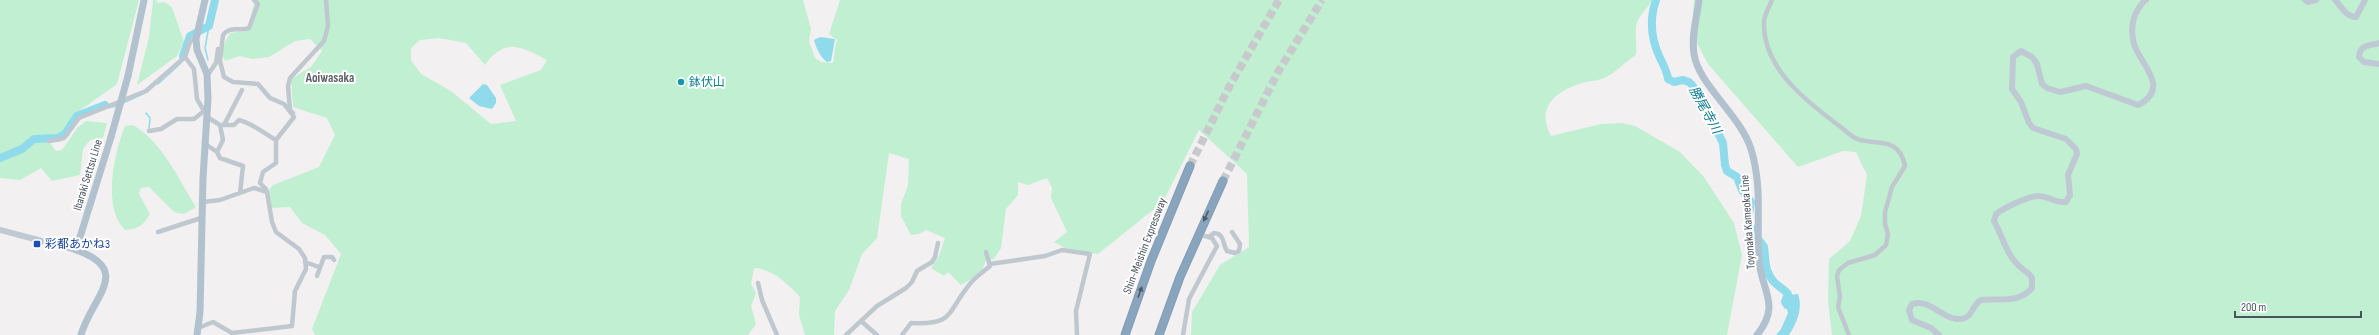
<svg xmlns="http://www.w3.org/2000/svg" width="2379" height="335" font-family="'Sofia Sans Condensed','Noto Sans JP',sans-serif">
	<rect width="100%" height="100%" fill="#f3f0f1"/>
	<path fill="#c1efd1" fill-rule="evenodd" d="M 0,0 L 139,0 L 117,84 L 75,114 L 64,132 L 49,142 L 56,151 L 62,150 L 78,127 L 86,121 L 107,123 L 103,138 L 90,140 L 83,149 L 80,175 L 52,181 L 41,168 L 20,180 L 0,178 Z
		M 153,0 L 156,0 L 158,3 L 164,2 L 172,7 L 184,42 L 177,56 L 137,85 L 149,37 Z
		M 255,0 L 803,0 L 811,29 L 809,41 L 815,58 L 821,62 L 833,63 C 835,55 834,48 837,40 L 829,34 L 840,0 L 1652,0 C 1648,9 1637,16 1636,27 C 1635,36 1637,45 1636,55 C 1626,61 1614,74 1606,77 C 1599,81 1589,81 1582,83 C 1554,92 1536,108 1551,136 L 1601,124 L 1622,123 L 1635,126 L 1680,152 L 1704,177 L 1734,223 L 1742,255 L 1727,335 L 1191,335 L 1192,312 L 1220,265 L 1249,247 L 1247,174 L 1199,130 L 1163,202 L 1098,254 L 1065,248 L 1054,242 L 1067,232 L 1051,198 L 1052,188 L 1047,178 L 1028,185 L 1018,182 L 1018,195 L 1006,209 L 1001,248 L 994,259 L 986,260 L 981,273 L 961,285 L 948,272 L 944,276 L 931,268 L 939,256 L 945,238 L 926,230 L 919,234 L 911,235 L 901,216 L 901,204 L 908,186 L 909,159 L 889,153 L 877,238 L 862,254 L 849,290 L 835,311 L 834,335 L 805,335 L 799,315 L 800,297 C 788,284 773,269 754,268 L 751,284 L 756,293 L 751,306 L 756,324 L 748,335 L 315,335 L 312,329 L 341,254 L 325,235 L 302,223 L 290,207 L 271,208 L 268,191 L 273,185 L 319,167 L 335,135 L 327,118 L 293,107 L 291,79 L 311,67 L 322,51 L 310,39 L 295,41 L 269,57 L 252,59 L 240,56 L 225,61 C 219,51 225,43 230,33 L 247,31 ZM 439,38 L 466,43 L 485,65 C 504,37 522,47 547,60 L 541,70 L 500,85 L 516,121 L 491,124 L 451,91 L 421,74 L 411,60 L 411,48 L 420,40 Z
		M 1694,0 L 2379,0 L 2379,335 L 1832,335 L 1828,301 L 1829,259 L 1850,241 L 1861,216 L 1867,175 L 1856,152 L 1843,151 L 1798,167 L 1708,64 L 1697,43 L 1693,11 Z
		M 133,125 C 163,143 178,178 196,207 L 184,214 L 174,212 L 149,187 L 141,188 L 139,194 L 150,214 C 144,225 138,229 125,230 C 102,208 114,153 125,126 Z"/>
	<path fill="#8fdbeb" d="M 820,37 L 835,39 L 831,61 L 827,62 C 821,58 816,48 814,40 Z
		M 483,84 L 487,85 L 496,98 L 496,103 L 492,109 L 479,106 L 469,98 Z
		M 1798,294 C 1803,308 1797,323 1789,335 L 1776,335 L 1781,329 L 1788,313 L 1785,301 L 1788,295 Z"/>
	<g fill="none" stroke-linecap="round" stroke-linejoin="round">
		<path stroke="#8fdbeb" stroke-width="1.5" d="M 208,60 L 205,48 L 209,26
			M 158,84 L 181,63
			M 123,103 L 145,93
			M 108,108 L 116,106
			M 146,113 L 150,118 L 149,129"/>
		<path stroke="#8fdbeb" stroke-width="8" d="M 1656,0 C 1649,20 1651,39 1660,58 C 1664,66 1667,71 1668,79 L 1674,82 L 1683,80 L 1689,82 L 1693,86 L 1694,96 L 1708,113 L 1723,143 L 1725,165 L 1727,171 L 1737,177 L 1742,190 L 1751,202 L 1748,221 L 1755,235 L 1764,247 C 1766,261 1764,272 1775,283 C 1779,287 1784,289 1788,294 L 1785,302 L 1787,305
			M 183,56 L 190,36 L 209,26 L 215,0
			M 0,158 L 22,149 L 34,139 L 58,138 L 65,134 L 77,116 L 105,105"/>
		<path stroke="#c8c9cc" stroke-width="8" stroke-dasharray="8 4" stroke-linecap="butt" d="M 1190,166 L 1229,87 L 1279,0
			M 1223,181 L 1278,72 L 1322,0"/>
		<defs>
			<path id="highway" d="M 1125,335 L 1151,261 L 1190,166
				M 1159,335 L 1180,277 L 1223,181"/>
		</defs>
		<use href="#highway" stroke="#7590aa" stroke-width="9"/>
		<path stroke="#bfc8cf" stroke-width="4.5" d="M 254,0 L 258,4 L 249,28 C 240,32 230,25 223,35 L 220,61 L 224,77 L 233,82 L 258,84 L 270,98 L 284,104 L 294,117 L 276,140 L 276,163 L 263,172 L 260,183 L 266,189
			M 1772,0 C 1769,7 1764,15 1764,23 C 1763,68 1806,101 1838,125 C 1844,129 1849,135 1855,138 C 1873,147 1899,134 1905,166 L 1892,187 L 1885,212 L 1885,224 L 1888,234 L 1886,245 L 1875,255 L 1848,263 L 1839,270 L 1837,276 L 1840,297 L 1838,307 L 1849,335
			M 185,57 L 194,69 L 197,99 L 204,111 L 207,111
			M 207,76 L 216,63 L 218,49
			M 293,113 L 290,110 L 288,86 L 290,78 L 324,41 L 328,26 L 326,0
			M 207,117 L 220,125 L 234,125 L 239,120 C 254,124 263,133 276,140
			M 224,125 L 242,90
			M 149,131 L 161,129 L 177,119 L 194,119 L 204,111
			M 49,141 L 64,138 L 79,118 L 146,91 L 185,57 L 190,41 L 196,39
			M 204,143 L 217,152 L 220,158 L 243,166 L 240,193
			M 217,152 L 223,140 L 220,125
			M 158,232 L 201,218
			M 1209,237 L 1214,233 C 1225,234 1222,243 1227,251 L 1235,253 L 1239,251 L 1240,244 L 1232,232
			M 305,262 L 319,267
			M 990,264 L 1045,256 L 1062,250 L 1090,254 L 1076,311 L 1077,335
			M 317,276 L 324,257 L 332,257 L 334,260
			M 758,283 L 762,300 L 777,335
			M 861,321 L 877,335
			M 198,328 L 213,322 L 232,333 L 292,326 L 295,291 L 306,269 L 305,258 L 299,249 L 276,232 L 272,222 L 267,192 L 254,188 L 220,200 L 203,202
			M 846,335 L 877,306 L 906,288 L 912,282 L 917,271 L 932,262 L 935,257 L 938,243
			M 902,335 L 911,323 C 954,325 946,314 969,285 C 974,278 983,272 990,266 L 986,252
			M 1183,335 L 1189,299 L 1217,246 L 1212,238 L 1205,236"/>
		<path stroke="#bfc9d4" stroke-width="6" d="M 2305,0 L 2308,2 L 2316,0
			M 2335,0 C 2342,7 2346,17 2356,17 L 2365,0
			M 2379,43 C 2370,46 2360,44 2359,57 L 2364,62 L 2379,64
			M 0,230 L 76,250
			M 1939,335 L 1931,328 L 1912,320 L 1909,310 L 1912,304 C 1931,297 1946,325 1965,318 C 1973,315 1973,304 1981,300 C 1999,298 2019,304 2032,288 L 2032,278 L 2029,274 C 2005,257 2007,245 1994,221 L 1996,214 C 2004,208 2028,196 2038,196 C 2048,196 2055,203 2066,202 L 2070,195 L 2068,175 L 2077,154 L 2076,149 L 2066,139 L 2033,128 L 2029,123 L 2021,102 L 2012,89 L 2013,57 L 2021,51 L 2032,57 L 2037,64 L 2042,84 L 2047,88 L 2060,92 L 2086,86 L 2138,105 C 2168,90 2146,69 2137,51 C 2131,40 2131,25 2135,15 C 2138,9 2141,3 2146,0"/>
		<path stroke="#b1c1ce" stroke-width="7" d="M 1699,0 C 1697,17 1691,36 1694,54 C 1698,84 1741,116 1751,149 C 1763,188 1756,223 1759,261 C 1762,292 1781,305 1757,335
			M 128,76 L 144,0
			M 81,335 C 91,298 134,270 76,250 L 111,137
			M 197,335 L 200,312 L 203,178 L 208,99 L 207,74 L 197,50 L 196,39 L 205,0"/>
		<use href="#highway" stroke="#89a5be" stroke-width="8"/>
		<path stroke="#b1c1ce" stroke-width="7" d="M 111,137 L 128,76"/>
	</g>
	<defs><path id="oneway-solid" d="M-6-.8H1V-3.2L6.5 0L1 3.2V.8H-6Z"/></defs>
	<g fill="#4f5c68">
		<use href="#oneway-solid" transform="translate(1206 216) rotate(115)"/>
		<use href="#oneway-solid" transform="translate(1140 292) rotate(-70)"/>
	</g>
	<circle fill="#0f9aa8" stroke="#fff" stroke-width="1.5" cx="681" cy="82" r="4"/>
	<rect fill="#1a4fb4" stroke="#fff" stroke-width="1.5" x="33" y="240" width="8" height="8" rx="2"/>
	<g text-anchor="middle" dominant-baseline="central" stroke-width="4" stroke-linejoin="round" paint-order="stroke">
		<g font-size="12" fill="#0d838f" stroke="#fff" text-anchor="start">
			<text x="689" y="82">鉢伏山</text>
		</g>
		<g font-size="12" fill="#49545e" stroke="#fff">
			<text transform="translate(88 175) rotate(-73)">Ibaraki Settsu Line</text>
			<text transform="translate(1748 222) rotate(-94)">Toyonaka Kameoka Line</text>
			<text transform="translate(1145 246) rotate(-69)">Shin-Meishin Expressway</text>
		</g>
		<g font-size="12" fill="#164399" stroke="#fff" text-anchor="start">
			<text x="45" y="244">彩都あかね3</text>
		</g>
		<g font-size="13" font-weight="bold" fill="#5d6165" stroke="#fff">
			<text x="330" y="78">Aoiwasaka</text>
		</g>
		<g font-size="13" font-style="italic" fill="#0f7c93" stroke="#fff">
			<text transform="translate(1705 110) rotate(61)">勝尾寺川</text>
		</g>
	</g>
	<path d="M2235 311v6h126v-6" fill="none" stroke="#49545e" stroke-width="2"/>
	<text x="2241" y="311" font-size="12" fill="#49545e" stroke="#ffffff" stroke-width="3" paint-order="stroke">200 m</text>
</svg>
